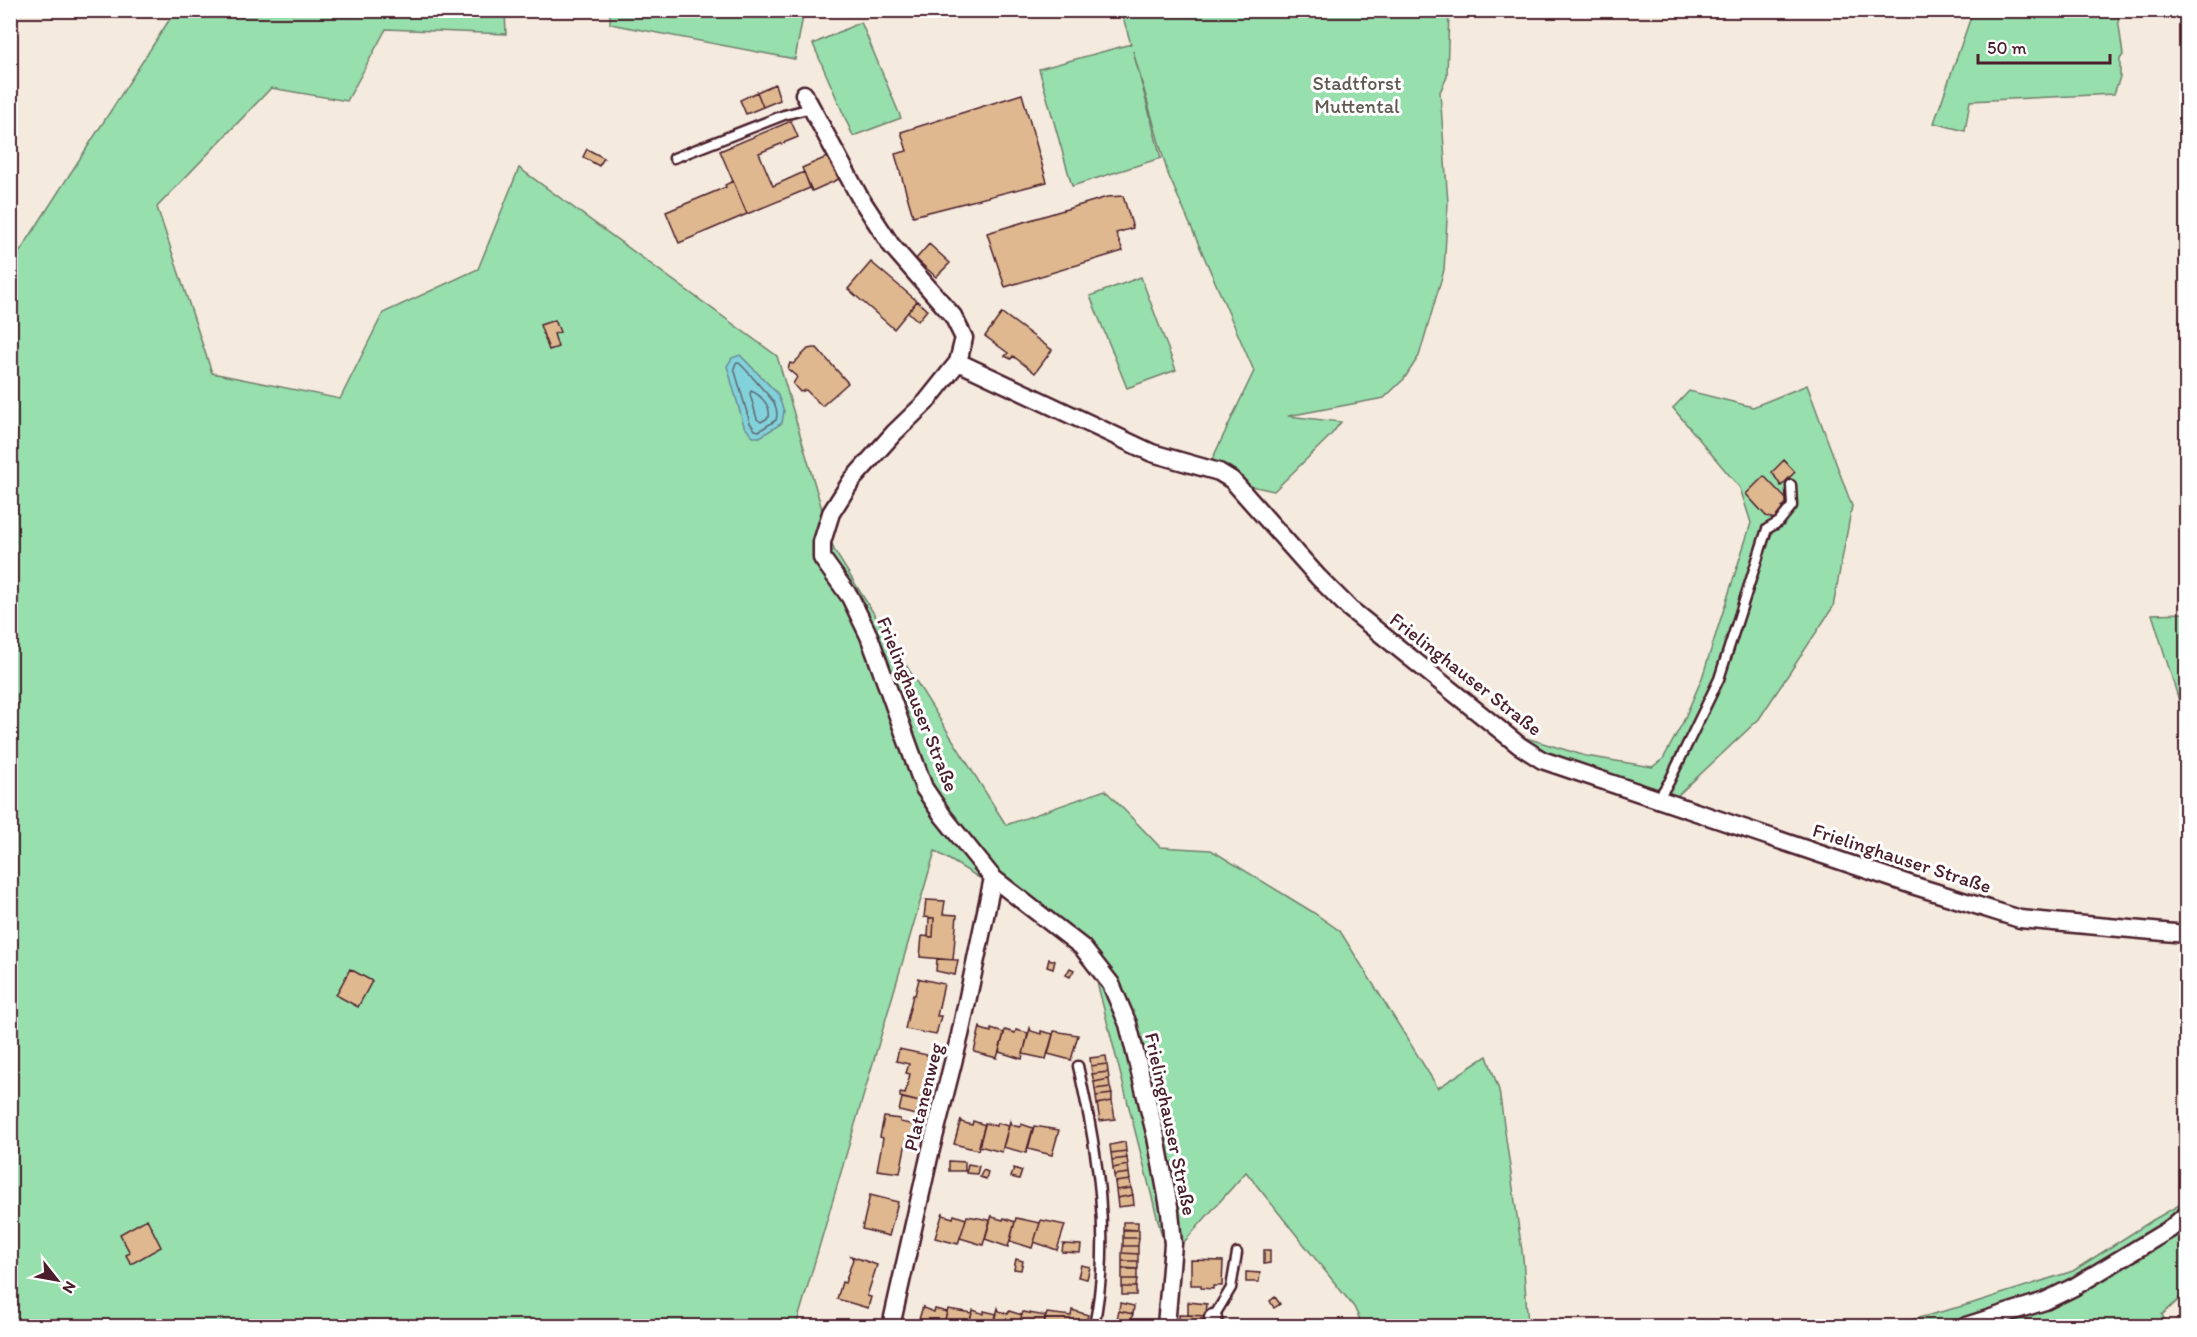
<svg xmlns="http://www.w3.org/2000/svg" width="2197" height="1337" font-family="Itim,sans-serif">
	<rect width="100%" height="100%" fill="#f5eade"/>
	<filter id="ink" filterUnits="userSpaceOnUse"><feTurbulence type="fractalNoise" baseFrequency=".0167" numOctaves="2"/><feDisplacementMap in="SourceGraphic" scale="12" xChannelSelector="R" yChannelSelector="G"/><feConvolveMatrix kernelMatrix="1 2 1 2 8 2 1 2 1" color-interpolation-filters="sRGB"/></filter>
	<g filter="url(#ink)">
		<path fill="#97dfad" stroke="#707f6c" stroke-width="1.5" d="M 175,11 L 505,11 L 506,34 L 386,29 L 347,101 L 271,88 L 157,207 L 212,373 L 340,399 L 383,313 L 478,269 L 519,168 L 777,356 L 834,550 L 1006,825 L 1105,790 L 1160,847 L 1211,850 L 1311,911 L 1340,931 L 1438,1088 L 1487,1056 L 1499,1090 L 1523,1258 L 1528,1326 L 1363,1326 L 1354,1307 L 1246,1172 L 1168,1260 L 1087,943 L 935,851 L 796,1326 L 21,1326 L 10,1315 L 10,267 Z
			M 610,11 L 610,10 L 804,11 L 795,59 L 610,24 Z
			M 1121,11 L 1449,11 L 1447,77 L 1440,92 L 1448,203 L 1444,270 L 1419,356 L 1404,379 L 1384,398 L 1288,416 L 1341,422 L 1330,436 L 1274,491 L 1246,485 L 1209,466 L 1254,371 L 1168,174 L 1133,51 L 1161,158 L 1072,186 L 1039,69 L 1131,44 Z
			M 1973,11 L 2117,11 L 2123,55 L 2120,59 L 2120,77 L 2114,94 L 1970,101 L 1965,131 L 1934,123 Z
			M 861,22 L 901,118 L 853,136 L 813,44 Z
			M 1141,277 L 1176,370 L 1127,388 L 1090,296 Z
			M 1807,385 L 1852,506 L 1833,607 L 1759,719 L 1674,799 L 1557,758 L 1530,745 L 1516,735 L 1586,756 L 1652,767 L 1663,759 L 1683,722 L 1702,678 L 1751,523 L 1740,488 L 1673,408 L 1689,391 L 1753,407 Z
			M 2186,613 L 2186,723 L 2152,614 Z
			M 2186,1201 L 2186,1293 L 2162,1315 L 2168,1325 L 2167,1326 L 1889,1326 L 1970,1304 L 2073,1271 L 2153,1220 Z"/>
		<path fill="#82d2db" stroke="#6c8a95" stroke-width="1.5" d="M 740,355 L 777,393 L 784,411 L 782,423 L 760,437 L 753,437 L 744,426 L 727,366 L 732,358 Z"/>
		<g fill="none" stroke-linecap="round" stroke-linejoin="round">
			<path stroke="#606771" stroke-width="1.5" d="M 736,363 L 739,363 C 747,370 753,378 760,386 C 769,397 780,404 776,420 L 759,431 L 755,430 L 750,423 L 734,368 Z
				M 751,391 C 761,395 771,406 769,417 L 761,422 L 757,419 L 750,394 Z"/>
		</g>
		<path fill="#dfb890" stroke="#4a1f2b" stroke-width="1.5" d="M 775,84 L 780,100 L 763,107 L 757,92 Z
			M 757,92 L 763,107 L 746,114 L 740,100 Z
			M 1022,94 L 1047,182 L 913,216 L 895,154 L 907,151 L 901,132 Z
			M 791,121 L 798,137 L 759,153 L 773,186 L 804,172 L 810,188 L 747,214 L 720,151 Z
			M 587,149 L 604,158 L 599,166 L 583,157 Z
			M 829,156 L 839,179 L 812,191 L 802,168 Z
			M 733,181 L 747,214 L 679,243 L 666,212 L 726,187 L 725,185 Z
			M 1123,196 L 1133,228 L 1116,233 L 1123,251 L 1005,287 L 987,233 L 1107,197 Z
			M 929,244 L 950,263 L 936,277 L 916,259 Z
			M 871,262 L 917,301 L 894,329 L 848,289 Z
			M 917,301 L 927,310 L 918,321 L 908,312 Z
			M 1002,313 L 1052,350 L 1035,373 L 1013,356 L 1011,359 L 1005,356 L 1008,353 L 985,336 Z
			M 555,320 L 560,332 L 554,334 L 558,347 L 549,350 L 540,325 Z
			M 813,348 L 817,348 L 848,383 L 822,406 L 806,390 L 800,392 L 793,384 L 797,377 L 788,369 L 790,363 L 793,364 L 808,349 Z
			M 1784,460 L 1795,472 L 1781,486 L 1772,472 Z
			M 1764,476 L 1788,501 L 1782,508 L 1781,514 L 1774,519 L 1766,516 L 1746,494 Z
			M 926,900 L 945,901 L 943,914 L 957,915 L 953,960 L 920,957 L 922,936 L 933,937 L 934,918 L 924,917 Z
			M 929,918 L 934,918 L 933,937 L 928,937 Z
			M 937,959 L 958,960 L 955,975 L 936,971 Z
			M 1049,959 L 1055,961 L 1053,969 L 1047,967 Z
			M 1070,968 L 1074,970 L 1070,977 L 1066,975 Z
			M 350,969 L 372,981 L 358,1007 L 336,995 Z
			M 917,978 L 944,984 L 937,1016 L 941,1016 L 936,1035 L 905,1029 L 913,995 L 915,995 L 919,979 Z
			M 980,1027 L 981,1029 L 991,1032 L 991,1029 L 1004,1033 L 997,1058 L 974,1052 Z
			M 1030,1028 L 1031,1031 L 1041,1034 L 1041,1031 L 1053,1034 L 1046,1059 L 1023,1054 Z
			M 1005,1030 L 1015,1033 L 1016,1030 L 1028,1033 L 1022,1059 L 999,1052 Z
			M 1054,1031 L 1078,1035 L 1071,1060 L 1048,1054 Z
			M 899,1049 L 932,1056 L 920,1102 L 900,1097 L 900,1093 L 905,1094 L 910,1074 L 906,1073 L 909,1064 L 896,1061 Z
			M 1106,1056 L 1107,1064 L 1091,1066 L 1090,1058 Z
			M 1107,1064 L 1108,1072 L 1092,1074 L 1091,1066 Z
			M 1108,1072 L 1109,1079 L 1094,1082 L 1092,1074 Z
			M 1109,1079 L 1110,1087 L 1095,1089 L 1094,1082 Z
			M 1110,1087 L 1112,1094 L 1096,1096 L 1095,1089 Z
			M 1112,1094 L 1112,1101 L 1097,1104 L 1096,1096 Z
			M 902,1098 L 920,1102 L 916,1115 L 899,1111 Z
			M 1112,1101 L 1115,1119 L 1100,1121 L 1097,1104 Z
			M 884,1117 L 900,1119 L 900,1122 L 915,1125 L 911,1143 L 906,1142 L 900,1173 L 877,1170 L 883,1138 L 880,1137 Z
			M 961,1119 L 961,1122 L 972,1125 L 973,1121 L 985,1125 L 978,1150 L 954,1144 Z
			M 1010,1121 L 1011,1125 L 1020,1127 L 1021,1124 L 1033,1128 L 1026,1153 L 1003,1147 Z
			M 985,1123 L 996,1126 L 997,1123 L 1009,1126 L 1002,1152 L 979,1146 Z
			M 1034,1126 L 1059,1130 L 1052,1155 L 1028,1149 Z
			M 1125,1142 L 1126,1151 L 1111,1153 L 1110,1145 Z
			M 1126,1151 L 1127,1158 L 1112,1160 L 1111,1153 Z
			M 1127,1158 L 1128,1165 L 1113,1168 L 1112,1160 Z
			M 949,1161 L 965,1162 L 965,1171 L 949,1171 Z
			M 968,1164 L 979,1166 L 977,1174 L 966,1173 Z
			M 1128,1165 L 1129,1173 L 1114,1175 L 1113,1168 Z
			M 1014,1168 L 1022,1171 L 1019,1179 L 1011,1177 Z
			M 983,1170 L 988,1172 L 986,1179 L 980,1177 Z
			M 1129,1173 L 1130,1180 L 1115,1182 L 1114,1175 Z
			M 1130,1180 L 1131,1188 L 1116,1190 L 1115,1182 Z
			M 1131,1188 L 1133,1195 L 1117,1198 L 1116,1190 Z
			M 870,1195 L 898,1202 L 889,1236 L 862,1229 Z
			M 1133,1195 L 1134,1205 L 1118,1207 L 1117,1198 Z
			M 943,1212 L 943,1215 L 953,1218 L 954,1215 L 966,1219 L 958,1244 L 935,1238 Z
			M 992,1215 L 992,1217 L 1003,1220 L 1004,1218 L 1015,1222 L 1008,1247 L 985,1239 Z
			M 967,1216 L 990,1220 L 983,1245 L 960,1238 Z
			M 1016,1218 L 1040,1223 L 1032,1248 L 1010,1241 Z
			M 147,1219 L 161,1247 L 131,1264 L 126,1255 L 130,1253 L 120,1234 Z
			M 1041,1220 L 1065,1225 L 1057,1250 L 1034,1242 Z
			M 1123,1222 L 1138,1222 L 1138,1230 L 1123,1229 Z
			M 1123,1230 L 1139,1230 L 1139,1238 L 1123,1238 Z
			M 1123,1238 L 1139,1238 L 1138,1246 L 1123,1246 Z
			M 1063,1244 L 1081,1245 L 1080,1253 L 1062,1252 Z
			M 1123,1246 L 1138,1246 L 1138,1254 L 1122,1253 Z
			M 1264,1250 L 1270,1250 L 1270,1263 L 1264,1264 Z
			M 1122,1253 L 1138,1254 L 1138,1261 L 1122,1261 Z
			M 851,1256 L 877,1265 L 867,1296 L 871,1297 L 868,1308 L 837,1299 L 842,1282 L 845,1283 L 853,1259 Z
			M 1016,1259 L 1023,1261 L 1021,1270 L 1014,1269 Z
			M 1191,1260 L 1223,1261 L 1222,1286 L 1213,1286 L 1213,1289 L 1201,1288 L 1201,1285 L 1191,1285 Z
			M 1122,1261 L 1138,1261 L 1138,1269 L 1122,1268 Z
			M 1081,1265 L 1090,1267 L 1087,1279 L 1078,1277 Z
			M 1122,1269 L 1137,1269 L 1137,1279 L 1122,1279 Z
			M 1246,1272 L 1260,1273 L 1259,1282 L 1246,1282 Z
			M 1122,1279 L 1137,1279 L 1136,1287 L 1122,1287 Z
			M 1122,1287 L 1136,1287 L 1136,1295 L 1122,1295 Z
			M 1275,1297 L 1280,1304 L 1274,1308 L 1270,1301 Z
			M 1188,1302 L 1207,1304 L 1206,1316 L 1188,1315 Z
			M 1120,1303 L 1134,1306 L 1133,1314 L 1119,1311 Z
			M 923,1306 L 923,1308 L 934,1312 L 935,1309 L 947,1312 L 943,1326 L 917,1326 Z
			M 998,1308 L 999,1311 L 1008,1314 L 1009,1311 L 1022,1315 L 1018,1326 L 993,1326 Z
			M 948,1309 L 972,1313 L 968,1326 L 943,1326 Z
			M 973,1310 L 984,1314 L 984,1311 L 997,1314 L 993,1326 L 968,1326 Z
			M 1072,1310 L 1088,1315 L 1085,1326 L 1043,1326 L 1047,1313 L 1071,1316 Z
			M 1119,1311 L 1133,1314 L 1131,1321 L 1117,1319 Z
			M 1023,1312 L 1046,1316 L 1043,1326 L 1018,1326 Z
			M 1179,1315 L 1211,1316 L 1210,1326 L 1179,1326 Z
			M 1220,1322 L 1239,1323 L 1240,1326 L 1220,1326 Z"/>
		<g fill="none" stroke-linecap="round" stroke-linejoin="round">
			<defs>
				<path id="service" d="M 674,158 L 784,115 L 811,108
					M 1657,800 L 1669,782 L 1719,679 L 1767,529 L 1779,522 L 1792,506 L 1791,485
					M 1078,1066 C 1098,1154 1112,1237 1094,1326
					M 1213,1318 L 1231,1288 L 1237,1253"/>
				<path id="minor" d="M 804,94 L 859,196 L 891,245 L 953,316 L 964,338 L 958,362 L 926,402 L 894,433 L 852,480 L 831,513 L 822,542 L 822,558 L 850,597 L 869,636 L 924,788 L 943,816 L 993,878 L 1082,947 L 1111,984 L 1128,1024 L 1156,1137 L 1170,1212 L 1173,1244 L 1166,1326
					M 958,362 L 1152,453 L 1219,472 L 1232,480 L 1318,577 L 1350,609 L 1520,746 L 1542,760 L 1912,885 L 2020,919 L 2186,934
					M 1213,1318 L 1214,1326
					M 891,1326 L 930,1153 L 960,1035 L 993,878
					M 1966,1326 L 2045,1301 L 2074,1287 L 2170,1229 L 2186,1215"/>
			</defs>
			<use href="#service" stroke="#4a1f2b" stroke-width="13"/>
			<use href="#minor" stroke="#4a1f2b" stroke-width="21"/>
			<use href="#service" stroke="#fff" stroke-width="8"/>
			<use href="#minor" stroke="#fff" stroke-width="16"/>
		</g>
	</g>
	<g text-anchor="middle" dominant-baseline="central" stroke-width="6" stroke-linejoin="round" paint-order="stroke">
		<g font-size="20" fill="#615952" stroke="#fff">
			<text x="1357" y="83">Stadtforst<tspan x="1357" dy="23">Muttental</tspan></text>
		</g>
		<g font-size="20" fill="#4a1f2b" stroke="#fff">
			<text transform="translate(1466 674) rotate(38)">Frielinghauser Straße</text>
			<text transform="translate(918 704) rotate(68)">Frielinghauser Straße</text>
			<text transform="translate(1902 858) rotate(18)">Frielinghauser Straße</text>
			<text transform="translate(923 1097) rotate(-76)">Platanenweg</text>
			<text transform="translate(1171 1124) rotate(78)">Frielinghauser Straße</text>
		</g>
	</g>
	<rect width="2197" height="1337" fill="none" stroke="#fff" stroke-width="36"/>
	<rect x="18" y="18" width="2161" height="1301" fill="none" stroke="#4a1f2b" stroke-width="2" filter="url(#ink)"/>
	<g transform="translate(57 1280) rotate(121)" stroke="#ffffff" stroke-width="4.5" paint-order="stroke">
	<path d="M0-4.5L10 22L0 15L-10 22Z" fill="#4a1f2b"/>
	<text y="-9" font-size="16" font-weight="bold" text-anchor="middle" fill="#4a1f2b">N</text>
	</g>
	<path d="M1978 54v9h132v-9" fill="none" stroke="#4a1f2b" stroke-width="3"/>
	<text x="1987" y="54" font-size="18" fill="#4a1f2b" stroke="#ffffff" stroke-width="4.5" paint-order="stroke">50 m</text>
</svg>
